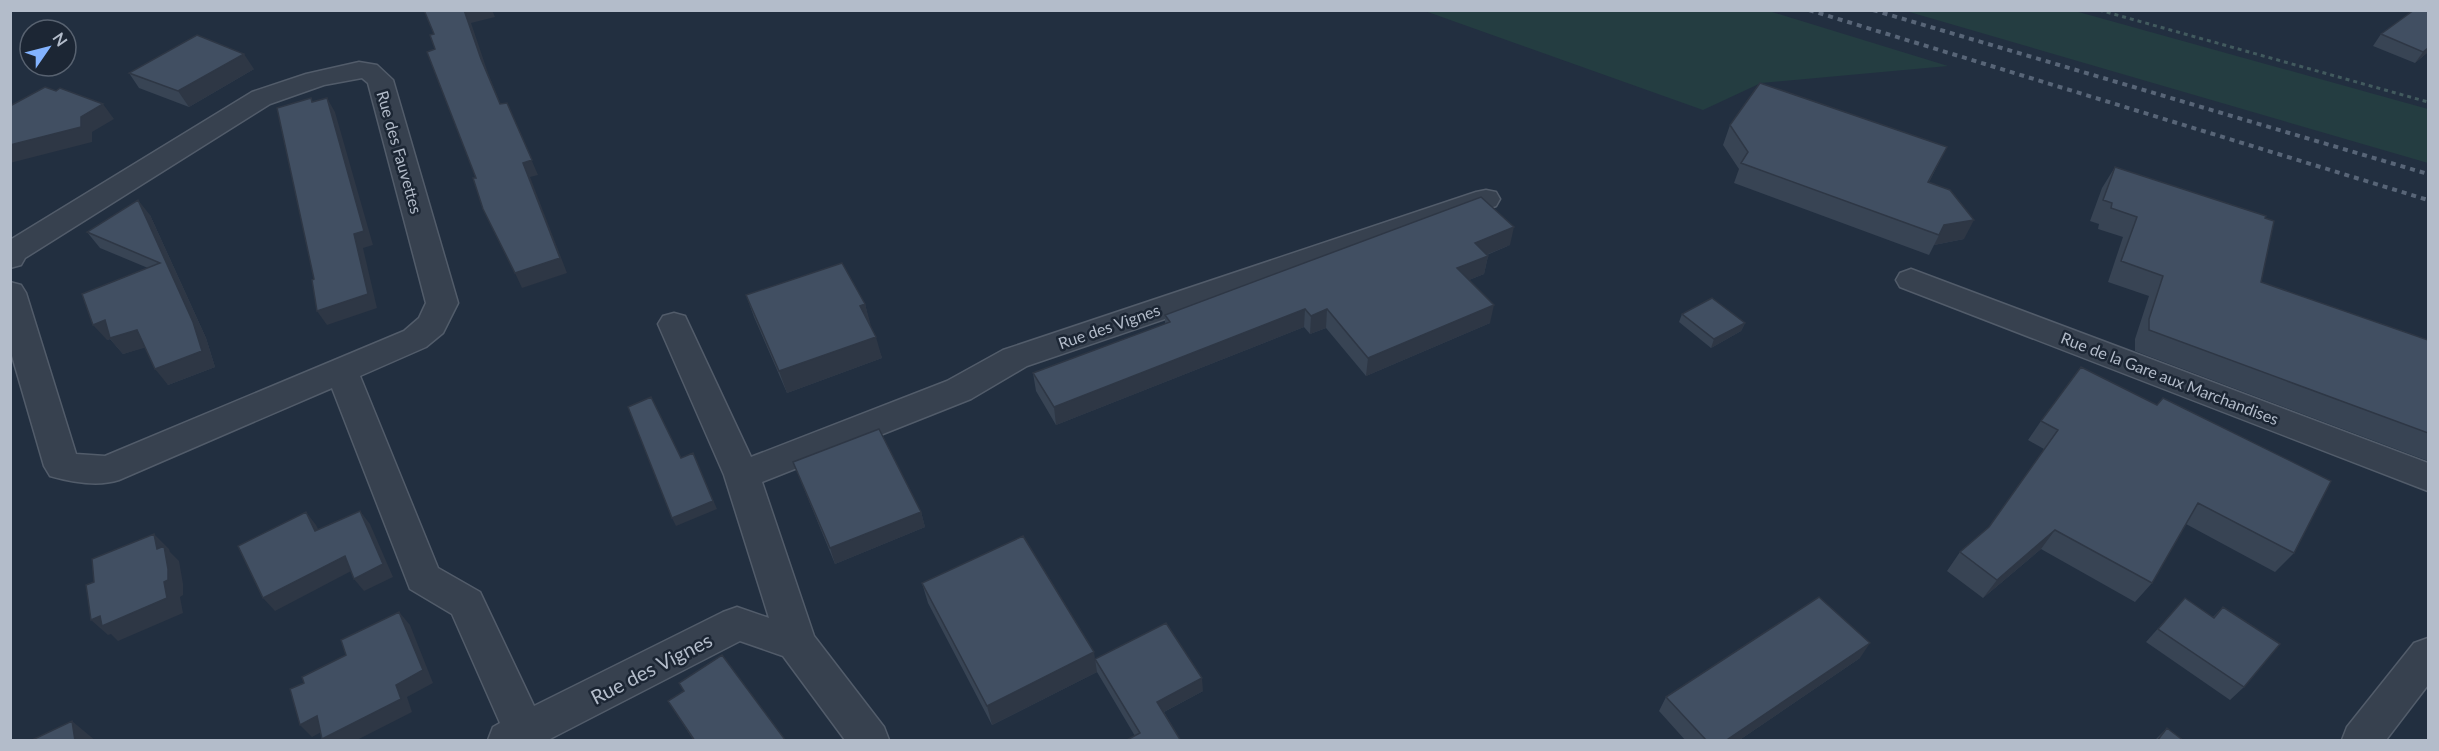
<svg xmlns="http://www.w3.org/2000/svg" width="2439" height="751" font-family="Lato,sans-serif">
	<rect width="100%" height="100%" fill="#222f40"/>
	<path fill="#243d41" d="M 1425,11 L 1769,11 L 1948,66 L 1761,83 L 1703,110 Z
		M 1906,11 L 2075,11 L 2428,109 L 2428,163 Z"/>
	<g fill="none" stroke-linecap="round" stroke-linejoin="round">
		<defs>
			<path id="minor" d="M 359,62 L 377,65 L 393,80 L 458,303 L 443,333 L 426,347 L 360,376 L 438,568 L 480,592 L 534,706 L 723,612 L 737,607 L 769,618 L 724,475 L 658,324 L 663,316 L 674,313 L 685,316 L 751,457 L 947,381 L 1003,350 L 1476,192 L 1486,190 L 1496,192 L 1500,199 L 1496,206 L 1027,366 L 971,399 L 762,482 L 814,636 L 884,727 L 889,740 L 845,740 L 783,656 L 740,641 L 548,740 L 488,740 L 493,727 L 500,723 L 452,614 L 410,589 L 332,388 L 119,480 C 98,487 71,482 50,476 L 44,466 L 10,349 L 10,282 L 21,285 L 26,293 L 76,454 L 105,456 L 404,331 L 419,318 L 426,303 L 368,83 L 362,78 L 324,85 L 270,104 L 25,258 L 21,265 L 10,268 L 10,240 L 252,92 L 306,74 Z
				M 1911,269 L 2428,463 L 2428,491 L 1900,287 L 1896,280 L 1900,273 Z
				M 2428,638 L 2428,685 L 2386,740 L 2342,740 L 2347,727 L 2414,643 Z"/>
		</defs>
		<use href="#minor" stroke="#525c6a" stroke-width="3"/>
		<path stroke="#425a5e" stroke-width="3" stroke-dasharray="4 4" stroke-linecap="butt" d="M 2099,10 L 2428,102"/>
		<use href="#minor" fill="#37414f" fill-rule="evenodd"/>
		<path stroke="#586577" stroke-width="4" stroke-dasharray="5 5" stroke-linecap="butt" d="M 1809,10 L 2428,200
			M 1873,10 L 2428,174"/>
	</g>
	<path fill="#384454" d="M 2381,34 L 2428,52 L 2415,63 L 2373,46 Z
		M 254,69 L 189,107 L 139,88 L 129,73 Z
		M 1730,125 L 1947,147 L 1929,182 L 1964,239 L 1934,245 L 1929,255 L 1734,183 L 1739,169 L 1723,145 Z
		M 2115,167 L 2265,218 L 2261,282 L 2428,340 L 2428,461 L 2135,351 L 2135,339 L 2149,296 L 2108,282 L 2123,237 L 2098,229 L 2099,224 L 2090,221 L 2102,188 Z
		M 150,215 L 206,338 L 215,367 L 168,385 L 145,347 L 123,354 L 110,339 L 107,340 L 148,268 L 100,248 L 87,232 Z
		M 1510,245 L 1487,255 L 1488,256 L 1484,274 L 1469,280 L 1490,323 L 1366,376 L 1326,328 L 1310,334 L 1304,327 L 1056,425 L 1036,391 L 1033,373 L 1165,324 L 1165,315 Z
		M 746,295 L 865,304 L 870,325 L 882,358 L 787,393 L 754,317 Z
		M 1682,314 L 1745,323 L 1741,331 L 1711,348 L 1679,322 Z
		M 2041,421 L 2294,553 L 2275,572 L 2186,524 L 2152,583 L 2135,602 L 2041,549 L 1983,598 L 1947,571 L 1960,552 L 1989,527 L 2044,449 L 2028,440 Z
		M 793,462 L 921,512 L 925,527 L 835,564 Z
		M 922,583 L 1095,659 L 1203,691 L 1164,712 L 1181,741 L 1135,736 L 1097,672 L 992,725 L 928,603 Z
		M 2185,598 L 2213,617 L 2223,607 L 2244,687 L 2230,700 L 2146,642 Z
		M 1860,658 L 1738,741 L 1686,741 L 1659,711 L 1666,697 Z
		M 679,683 L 786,741 L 694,741 L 668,701 L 684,691 Z
		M 2167,728 L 2184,741 L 2154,741 Z"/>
	<path fill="#2e3745" d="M 464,10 L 492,10 L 495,17 L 471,23 L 488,73 L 507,119 L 481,59 Z
		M 2428,48 L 2428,52 L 2415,63 L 2423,52 Z
		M 244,54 L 254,69 L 189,107 L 178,91 Z
		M 327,98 L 335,112 L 373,245 L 363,248 L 377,308 L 327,325 L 317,311 L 354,234 Z
		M 103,104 L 114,119 L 92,132 L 92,142 L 10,163 L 10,145 L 81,117 Z
		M 513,117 L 538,175 L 530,177 L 567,273 L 522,288 L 515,273 L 523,163 Z
		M 138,200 L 150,215 L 206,338 L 215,367 L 168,385 L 155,369 L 202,351 Z
		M 1974,220 L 1964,239 L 1934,245 L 1944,225 Z
		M 1514,227 L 1510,245 L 1471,261 L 1475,243 Z
		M 1488,256 L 1484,274 L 1453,286 L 1457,268 Z
		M 865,304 L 871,326 L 860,306 Z
		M 1494,305 L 1490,323 L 1366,376 L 1368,358 Z
		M 1305,309 L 1304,327 L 1056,425 L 1054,407 Z
		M 1327,309 L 1326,328 L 1310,334 L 1311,316 Z
		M 105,320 L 137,330 L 151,346 L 123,354 L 110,339 L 107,340 L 93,325 Z
		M 1745,323 L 1741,331 L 1711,348 L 1714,339 Z
		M 876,337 L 882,358 L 787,393 L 779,371 Z
		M 693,453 L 717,509 L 676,526 L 672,518 Z
		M 360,511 L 370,524 L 393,577 L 364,591 L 354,579 Z
		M 306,512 L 316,525 L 326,544 L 315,531 Z
		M 921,512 L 925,527 L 835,564 L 830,548 Z
		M 2055,530 L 2041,549 L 1983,598 L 1997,580 Z
		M 154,534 L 169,549 L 170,552 L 179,561 L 183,584 L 183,595 L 180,597 L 183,613 L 118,641 L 111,634 L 108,635 L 91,620 L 164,582 Z
		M 345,556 L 355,569 L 275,611 L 263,598 Z
		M 399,612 L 410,625 L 433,683 L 407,697 L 412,712 L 355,741 L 324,741 L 322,739 L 396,685 Z
		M 1870,643 L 1860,658 L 1738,741 L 1725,741 Z
		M 1094,652 L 1097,672 L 992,725 L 987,706 Z
		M 1202,678 L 1203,691 L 1158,715 L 1157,702 Z
		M 317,716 L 329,728 L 312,737 L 300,725 Z
		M 72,721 L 96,741 L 75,741 Z"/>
	<path fill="#414f62" stroke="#2e3745" stroke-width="1.5" d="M 424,10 L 464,10 L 481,59 L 500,104 L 507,103 L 532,160 L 523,163 L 560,258 L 515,273 L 483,209 L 473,178 L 476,178 L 427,52 L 435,49 L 430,35 L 434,34 Z
		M 2414,10 L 2428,10 L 2428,48 L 2423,52 L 2381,34 Z
		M 197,35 L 244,54 L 178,91 L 129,73 Z
		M 1760,83 L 1947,147 L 1928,182 L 1950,190 L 1974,220 L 1944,225 L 1939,235 L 1741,163 L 1748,152 L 1730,125 Z
		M 45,87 L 56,91 L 60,88 L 103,104 L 81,117 L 81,127 L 10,145 L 10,106 Z
		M 311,98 L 312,102 L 327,98 L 364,231 L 354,234 L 368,294 L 317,311 L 312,280 L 314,279 L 277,108 Z
		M 2115,167 L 2266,216 L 2265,218 L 2274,221 L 2261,282 L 2428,340 L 2428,433 L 2149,330 L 2149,319 L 2163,276 L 2121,261 L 2137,217 L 2111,208 L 2112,203 L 2103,200 Z
		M 1481,197 L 1514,227 L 1475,243 L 1488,256 L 1457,268 L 1494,305 L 1368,358 L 1327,309 L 1311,316 L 1305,309 L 1054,407 L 1033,373 L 1170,322 L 1165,315 Z
		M 138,200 L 193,322 L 202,351 L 155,369 L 137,330 L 110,338 L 105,320 L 93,325 L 82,294 L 160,263 L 87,232 Z
		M 842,263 L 865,304 L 860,306 L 876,337 L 779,371 L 746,295 Z
		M 1712,298 L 1745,323 L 1714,339 L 1682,314 Z
		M 2081,367 L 2157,405 L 2163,398 L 2331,481 L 2294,553 L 2198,503 L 2152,583 L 2055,530 L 1997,580 L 1960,552 L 1989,527 L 2058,430 L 2041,421 Z
		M 651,397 L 681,458 L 693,453 L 713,501 L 672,518 L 628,407 Z
		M 879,429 L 921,512 L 830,548 L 793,462 Z
		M 360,511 L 383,564 L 354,579 L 345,556 L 263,598 L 238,546 L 306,512 L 315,531 Z
		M 154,534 L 157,549 L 164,546 L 168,569 L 168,580 L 164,582 L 167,598 L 102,626 L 100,616 L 91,620 L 86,585 L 94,582 L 92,559 Z
		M 1023,536 L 1094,652 L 987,706 L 922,583 Z
		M 1819,597 L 1870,643 L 1725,741 L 1707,741 L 1666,697 Z
		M 2185,598 L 2214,618 L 2223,607 L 2280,644 L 2244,687 L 2158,629 Z
		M 399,612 L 423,670 L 396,685 L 401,699 L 322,739 L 317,716 L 300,725 L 290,689 L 304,683 L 302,677 L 346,655 L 341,640 Z
		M 1166,623 L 1202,678 L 1157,702 L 1181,741 L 1125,741 L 1140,733 L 1095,659 Z
		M 722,655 L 786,741 L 695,741 L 668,701 L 684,691 L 679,683 Z
		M 72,721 L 75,741 L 30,741 Z
		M 2167,728 L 2184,741 L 2157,741 Z"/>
	<g text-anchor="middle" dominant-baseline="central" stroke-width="5" stroke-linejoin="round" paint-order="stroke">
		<g font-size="16" fill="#b3bcca" stroke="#1c2634">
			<text transform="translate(400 152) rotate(74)">Rue des Fauvettes</text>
			<text transform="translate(1109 326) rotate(-19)">Rue des Vignes</text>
			<text transform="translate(2170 378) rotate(21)">Rue de la Gare aux Marchandises</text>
		</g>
		<g font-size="20" fill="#b3bcca" stroke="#1c2634">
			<text transform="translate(651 668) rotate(-27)">Rue des Vignes</text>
		</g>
	</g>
	<rect width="2439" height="751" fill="none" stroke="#b3bcca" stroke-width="24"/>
	<g transform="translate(48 48) rotate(55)"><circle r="28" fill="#1c2634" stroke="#586270" stroke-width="1.5"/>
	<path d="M0-4.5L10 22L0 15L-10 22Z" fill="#83b3ff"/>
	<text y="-9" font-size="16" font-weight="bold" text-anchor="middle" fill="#b3bcca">N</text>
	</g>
</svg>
